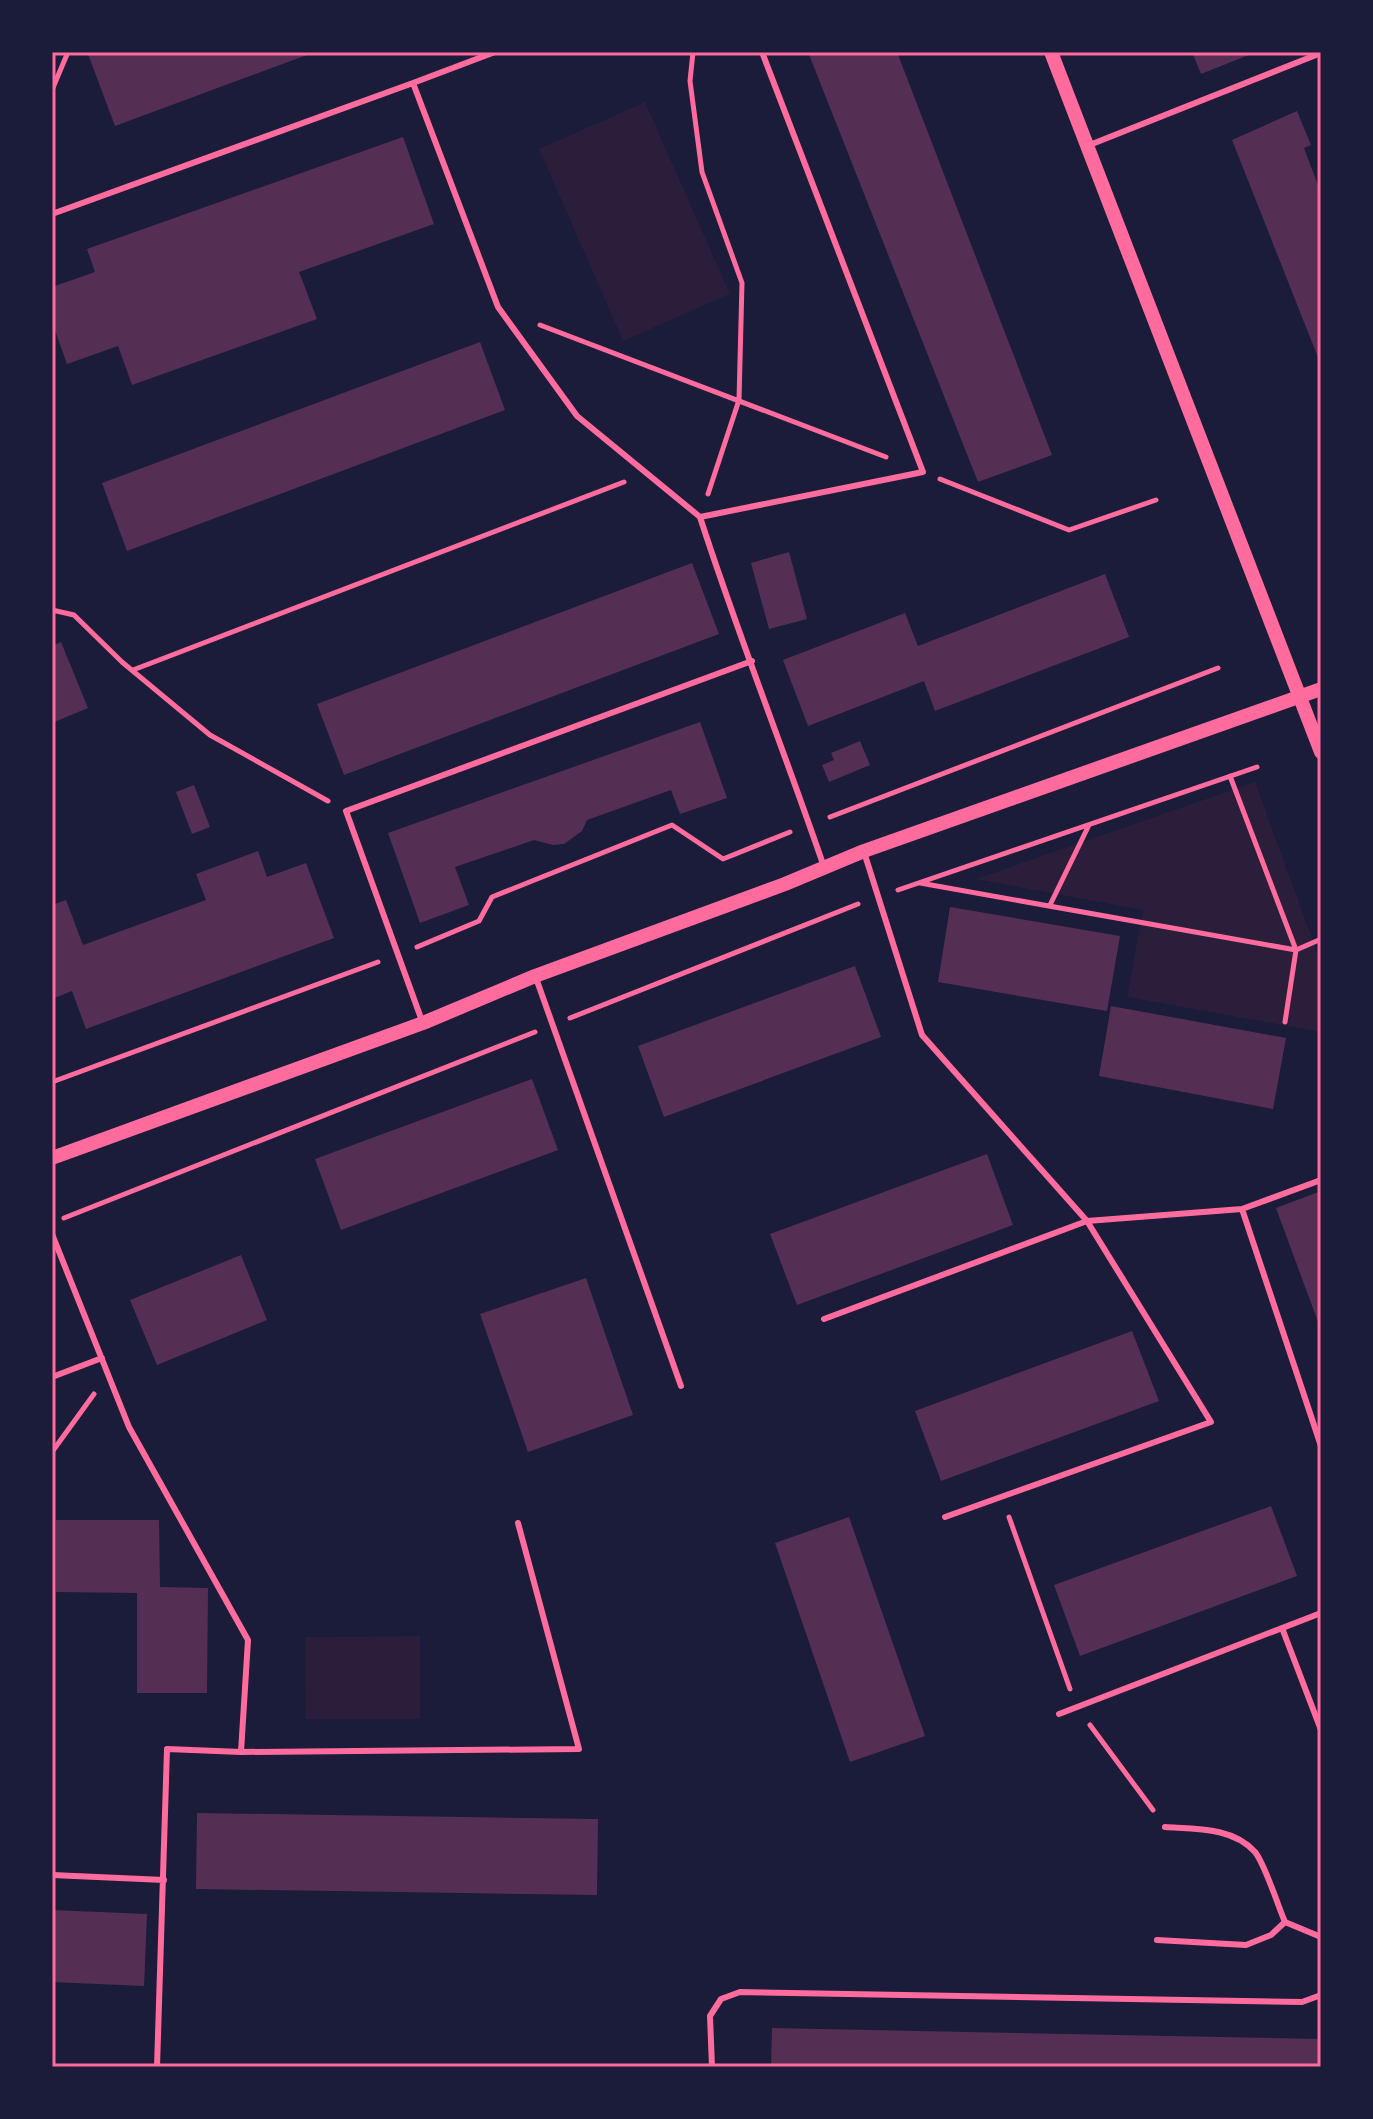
<svg xmlns="http://www.w3.org/2000/svg" width="1373" height="2119" font-family="Barlow,sans-serif">
	<rect width="100%" height="100%" fill="#1b1b3a"/>
	<path fill="#2a1e3b" d="M 645,102 L 730,294 L 623,341 L 539,149 Z
		M 1255,782 L 1321,963 L 1321,1032 L 1127,997 L 1143,910 L 976,879 Z
		M 420,1636 L 420,1719 L 306,1719 L 305,1637 Z"/>
	<path fill="#542f53" d="M 92,52 L 315,52 L 115,126 L 88,54 Z
		M 808,52 L 897,52 L 1052,455 L 978,482 Z
		M 1192,52 L 1256,52 L 1201,74 Z
		M 1297,111 L 1311,145 L 1304,148 L 1321,193 L 1321,365 L 1232,140 Z
		M 403,137 L 434,224 L 299,272 L 317,319 L 132,385 L 118,346 L 67,364 L 52,322 L 52,287 L 95,272 L 87,249 Z
		M 480,342 L 505,410 L 127,551 L 102,483 Z
		M 789,552 L 807,619 L 769,629 L 751,563 Z
		M 692,563 L 719,634 L 344,775 L 317,704 Z
		M 1105,574 L 1129,637 L 935,711 L 924,681 L 808,726 L 783,660 L 905,613 L 918,646 Z
		M 61,642 L 88,708 L 52,723 L 52,646 Z
		M 700,722 L 727,798 L 680,814 L 671,790 L 587,820 L 582,831 L 564,844 L 553,845 L 534,840 L 455,867 L 469,905 L 420,923 L 388,833 Z
		M 860,741 L 870,765 L 829,782 L 822,765 L 834,760 L 831,753 Z
		M 194,785 L 210,827 L 192,834 L 176,792 Z
		M 258,851 L 267,877 L 306,863 L 334,938 L 86,1029 L 72,991 L 52,999 L 52,905 L 66,900 L 83,945 L 206,900 L 196,874 Z
		M 950,907 L 1120,936 L 1107,1011 L 938,982 Z
		M 855,966 L 881,1037 L 664,1117 L 638,1046 Z
		M 1111,1006 L 1286,1038 L 1273,1109 L 1099,1076 Z
		M 532,1079 L 558,1150 L 341,1230 L 315,1159 Z
		M 987,1154 L 1013,1225 L 797,1305 L 770,1234 Z
		M 1321,1191 L 1321,1330 L 1276,1208 Z
		M 241,1255 L 267,1320 L 157,1365 L 130,1300 Z
		M 586,1278 L 633,1415 L 528,1452 L 480,1314 Z
		M 1132,1331 L 1159,1401 L 941,1481 L 915,1411 Z
		M 1271,1506 L 1297,1576 L 1080,1656 L 1054,1585 Z
		M 849,1517 L 925,1736 L 850,1762 L 775,1543 Z
		M 56,1520 L 159,1520 L 160,1587 L 208,1588 L 207,1693 L 137,1693 L 137,1593 L 56,1592 Z
		M 197,1813 L 598,1819 L 597,1895 L 196,1889 Z
		M 52,1910 L 147,1914 L 144,1986 L 52,1982 Z
		M 772,2028 L 1321,2039 L 1321,2067 L 771,2067 Z"/>
	<g fill="none" stroke-linecap="round" stroke-linejoin="round">
		<path stroke="#ff6b9d" stroke-width="5" d="M 693,52 L 690,81 L 702,172 L 742,283 L 739,400 L 708,494
			M 52,90 L 68,52
			M 540,325 L 886,457
			M 940,479 L 1069,530 L 1156,500
			M 52,610 L 74,615 L 122,662 L 210,735 L 328,801
			M 133,670 L 624,482
			M 1230,776 L 1296,950 L 1285,1022
			M 830,817 L 1218,668
			M 920,883 L 1296,950 L 1319,940
			M 898,890 L 1257,767
			M 1050,905 L 1089,825
			M 417,947 L 479,921 L 492,897 L 672,825 L 723,859 L 790,832
			M 570,1018 L 858,904
			M 52,1082 L 378,962
			M 64,1218 L 535,1032
			M 52,1452 L 94,1394
			M 1009,1517 L 1070,1689
			M 1090,1725 L 1153,1810"/>
		<path stroke="#ff6b9d" stroke-width="6" d="M 495,52 L 413,83 L 498,307 L 577,416 L 700,517
			M 762,52 L 923,472 L 700,517 C 738,635 784,750 824,867
			M 1087,146 L 1321,53
			M 52,214 L 413,83
			M 864,852 L 922,1035 L 1087,1221 L 1242,1209 L 1321,1180
			M 536,978 L 681,1386
			M 422,1021 L 346,811 L 752,661
			M 1242,1209 L 1321,1446
			M 52,1234 L 129,1427 L 248,1640 L 241,1752 L 167,1749 L 157,2067
			M 824,1319 L 1087,1221 L 1211,1422 L 945,1517
			M 52,1377 L 102,1358
			M 1282,1628 L 1321,1730
			M 1059,1714 L 1321,1613
			M 241,1752 L 579,1749 L 518,1523
			M 1165,1827 C 1195,1829 1233,1827 1255,1852 C 1265,1864 1278,1906 1285,1922
			M 52,1875 L 164,1880
			M 1157,1940 L 1246,1945 L 1271,1935 L 1285,1922 L 1321,1937
			M 712,2067 L 710,2016 L 721,1999 L 740,1992 L 1302,2002 L 1321,1995"/>
		<path stroke="#ff6b9d" stroke-width="14" d="M 1051,52 L 1321,752
			M 52,1158 L 423,1023 L 535,976 L 785,884 L 864,851 L 1321,689"/>
	</g>
	<rect width="1373" height="2119" fill="none" stroke="#1b1b3a" stroke-width="108"/>
	<rect x="54" y="54" width="1265" height="2011" fill="none" stroke="#ff6b9d" stroke-width="3"/>
</svg>
